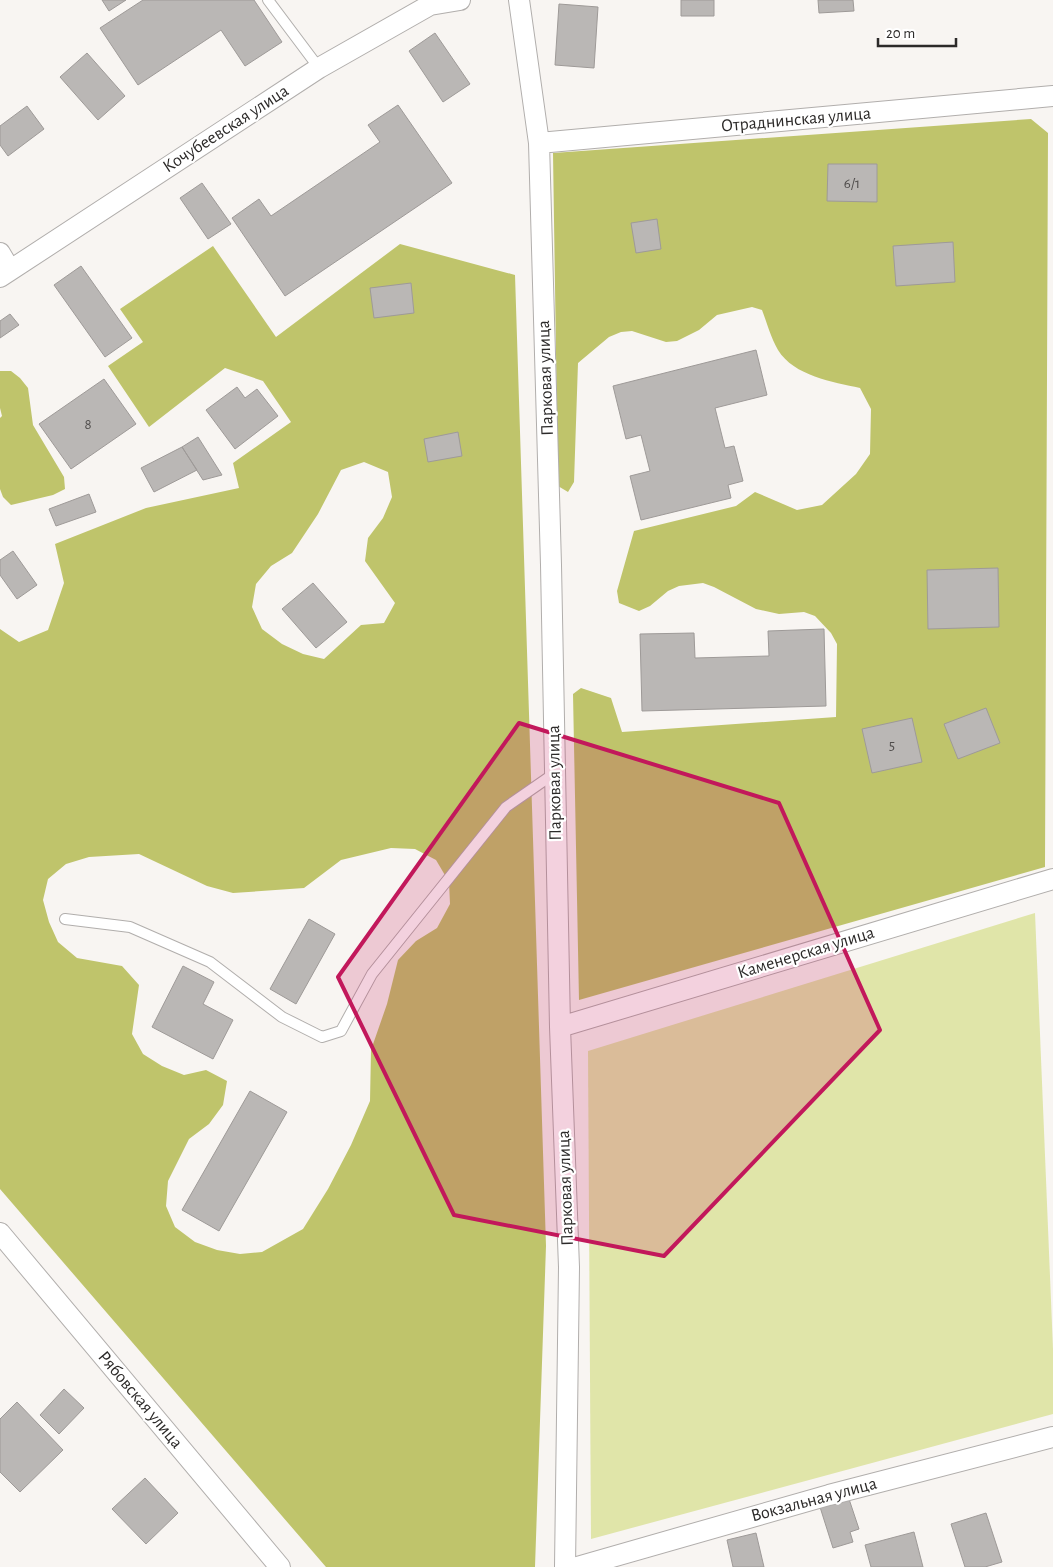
<svg xmlns="http://www.w3.org/2000/svg" width="1053" height="1567" font-family="'Alegreya Sans',sans-serif">
	<rect width="100%" height="100%" fill="#f8f5f2"/>
	<path fill="#e0e5a9" d="M 1035,913 L 1053,1349 L 1053,1414 L 591,1539 L 588,1051 Z"/>
	<path fill="#bfc46b" fill-rule="evenodd" d="M 1031,119 L 1048,133 L 1045,867 L 579,1000 L 573,694 L 581,688 L 611,698 L 622,732 L 836,717 L 837,644 L 831,633 L 815,616 L 804,612 L 779,614 L 756,609 L 714,587 L 703,583 L 679,586 L 668,591 L 650,606 L 639,611 L 619,603 L 617,591 L 634,531 L 736,506 L 755,492 L 797,510 L 822,505 L 856,474 L 870,454 L 871,409 L 860,388 C 833,382 794,376 778,350 C 771,338 767,323 762,310 L 752,307 L 717,315 L 699,330 L 677,341 L 666,342 L 632,331 L 621,332 L 609,337 L 578,363 L 574,482 L 568,492 L 558,486 L 553,153 Z
		M 400,244 L 515,275 L 546,1246 L 535,1567 L 326,1567 L 0,1189 L 0,629 L 19,642 L 48,630 L 64,583 L 55,544 L 146,508 L 239,488 L 233,463 L 291,422 L 263,381 L 225,368 L 149,427 L 108,366 L 143,342 L 120,309 L 213,246 L 276,337 ZM 364,462 L 388,472 L 392,497 L 383,518 L 368,538 L 365,561 L 395,603 L 384,623 L 361,625 L 324,659 L 303,654 L 282,644 L 262,629 L 252,607 L 256,584 L 271,566 L 292,553 L 318,514 L 341,470 ZM 391,848 L 415,849 L 436,860 L 449,882 L 450,904 L 437,928 L 416,941 L 398,960 L 387,1004 L 371,1050 L 370,1101 L 351,1145 L 328,1189 L 303,1229 L 262,1252 L 240,1254 L 217,1250 L 195,1242 L 175,1227 L 166,1206 L 168,1181 L 189,1139 L 209,1124 L 223,1105 L 227,1081 L 206,1070 L 184,1075 L 162,1066 L 143,1054 L 132,1034 L 139,985 L 122,966 L 77,958 L 58,942 L 49,922 L 43,900 L 48,879 L 66,864 L 89,857 L 139,854 L 207,886 L 233,893 L 304,888 L 341,860 Z
		M 0,371 L 11,371 L 20,378 L 28,388 L 33,425 L 64,477 L 65,489 L 53,495 L 11,505 L 3,497 L 0,489 L 0,418 L 2,416 L 0,408 Z"/>
	<path fill="#bab7b5" stroke="#9e9a98" d="M 102,0 L 126,0 L 109,11 Z
		M 143,0 L 254,0 L 282,42 L 245,66 L 221,30 L 138,85 L 100,28 Z
		M 681,0 L 714,0 L 714,16 L 681,16 Z
		M 818,0 L 853,0 L 854,11 L 819,13 Z
		M 559,4 L 598,7 L 594,68 L 555,65 Z
		M 435,33 L 470,84 L 443,102 L 409,51 Z
		M 87,53 L 125,96 L 98,120 L 60,77 Z
		M 398,105 L 452,183 L 285,296 L 232,218 L 259,199 L 271,216 L 380,142 L 368,125 Z
		M 27,106 L 44,129 L 8,156 L 0,145 L 0,126 Z
		M 828,164 L 877,164 L 877,202 L 827,201 Z
		M 202,183 L 231,224 L 208,239 L 180,198 Z
		M 657,219 L 661,249 L 636,253 L 631,223 Z
		M 953,242 L 955,282 L 896,286 L 893,246 Z
		M 81,266 L 132,338 L 105,357 L 54,285 Z
		M 411,283 L 414,313 L 374,318 L 370,288 Z
		M 10,314 L 19,325 L 0,338 L 0,321 Z
		M 756,350 L 767,395 L 715,408 L 725,448 L 734,446 L 743,481 L 728,485 L 731,498 L 641,520 L 630,476 L 650,471 L 641,435 L 626,439 L 613,386 Z
		M 104,379 L 136,424 L 71,469 L 39,424 Z
		M 237,387 L 245,398 L 257,389 L 278,416 L 235,449 L 206,410 Z
		M 458,432 L 462,456 L 428,462 L 424,439 Z
		M 198,437 L 222,475 L 203,480 L 182,447 Z
		M 182,447 L 197,470 L 154,492 L 141,468 Z
		M 89,494 L 96,512 L 56,526 L 49,509 Z
		M 13,551 L 37,585 L 17,599 L 0,575 L 0,560 Z
		M 998,568 L 999,627 L 928,629 L 927,570 Z
		M 313,583 L 347,622 L 316,648 L 282,609 Z
		M 824,629 L 826,706 L 642,711 L 640,634 L 694,633 L 695,658 L 769,656 L 768,631 Z
		M 986,708 L 1000,743 L 958,759 L 944,724 Z
		M 912,718 L 922,762 L 872,773 L 862,729 Z
		M 309,919 L 335,934 L 296,1004 L 270,989 Z
		M 183,966 L 214,982 L 203,1004 L 233,1020 L 213,1059 L 152,1027 Z
		M 250,1091 L 287,1112 L 219,1231 L 182,1210 Z
		M 64,1389 L 84,1408 L 59,1434 L 40,1415 Z
		M 17,1402 L 63,1450 L 20,1492 L 0,1472 L 0,1419 Z
		M 145,1478 L 178,1513 L 146,1544 L 112,1509 Z
		M 849,1499 L 859,1529 L 850,1532 L 853,1542 L 833,1548 L 820,1507 Z
		M 986,1513 L 1002,1562 L 985,1567 L 965,1567 L 951,1524 Z
		M 914,1532 L 923,1567 L 871,1567 L 865,1545 Z
		M 756,1533 L 764,1567 L 733,1567 L 727,1540 Z"/>
	<g fill="none" stroke-linecap="round" stroke-linejoin="round">
		<defs>
			<path id="service" d="M 268,0 L 319,68
				M 65,919 L 130,927 L 210,962 L 282,1017 L 322,1037 L 341,1031 L 372,974 L 506,807 L 555,773"/>
			<path id="minor" d="M 519,0 L 539,143 L 551,565 L 560,1027 L 569,1267 L 565,1567
				M 539,143 L 1053,96
				M 0,253 L 10,270
				M 0,277 L 319,68 L 430,5 L 460,0
				M 560,1027 L 1053,879
				M 0,1233 L 280,1567
				M 577,1567 L 829,1495 L 1053,1437"/>
		</defs>
		<use href="#service" stroke="#b1aeac" stroke-width="12"/>
		<use href="#minor" stroke="#b1aeac" stroke-width="22"/>
		<use href="#service" stroke="#fff" stroke-width="10"/>
		<use href="#minor" stroke="#fff" stroke-width="20"/>
	</g>
	<path fill="#c2185b" fill-opacity="0.2" stroke="#c2185b" stroke-width="4" stroke-linejoin="round" d="M 519,723 L 779,803 L 880,1030 L 664,1256 L 454,1215 L 338,977 Z"/>
	<g text-anchor="middle" dominant-baseline="central" stroke-width="4.5" stroke-linejoin="round" paint-order="stroke">
		<g font-size="15" fill="#504d4c">
			<text x="852" y="183">6/1</text>
			<text x="88" y="424">8</text>
			<text x="892" y="745">5</text>
		</g>
		<g font-size="18" fill="#2c2a29" stroke="#fff">
			<text transform="translate(796 120) rotate(-5)">Отраднинская улица</text>
			<text transform="translate(226 129) rotate(-33)">Кочубеевская улица</text>
			<text transform="translate(546 378) rotate(-92)">Парковая улица</text>
			<text transform="translate(555 783) rotate(-91)">Парковая улица</text>
			<text transform="translate(806 953) rotate(-17)">Каменерская улица</text>
			<text transform="translate(566 1188) rotate(-92)">Парковая улица</text>
			<text transform="translate(140 1400) rotate(50)">Рябовская улица</text>
			<text transform="translate(814 1500) rotate(-15)">Вокзальная улица</text>
		</g>
	</g>
	<path d="M878 38v8h78v-8" fill="none" stroke="#2c2a29" stroke-width="2.5"/>
	<text x="886" y="38" font-size="15" fill="#2c2a29" stroke="#ffffff" stroke-width="4" paint-order="stroke">20 m</text>
</svg>
